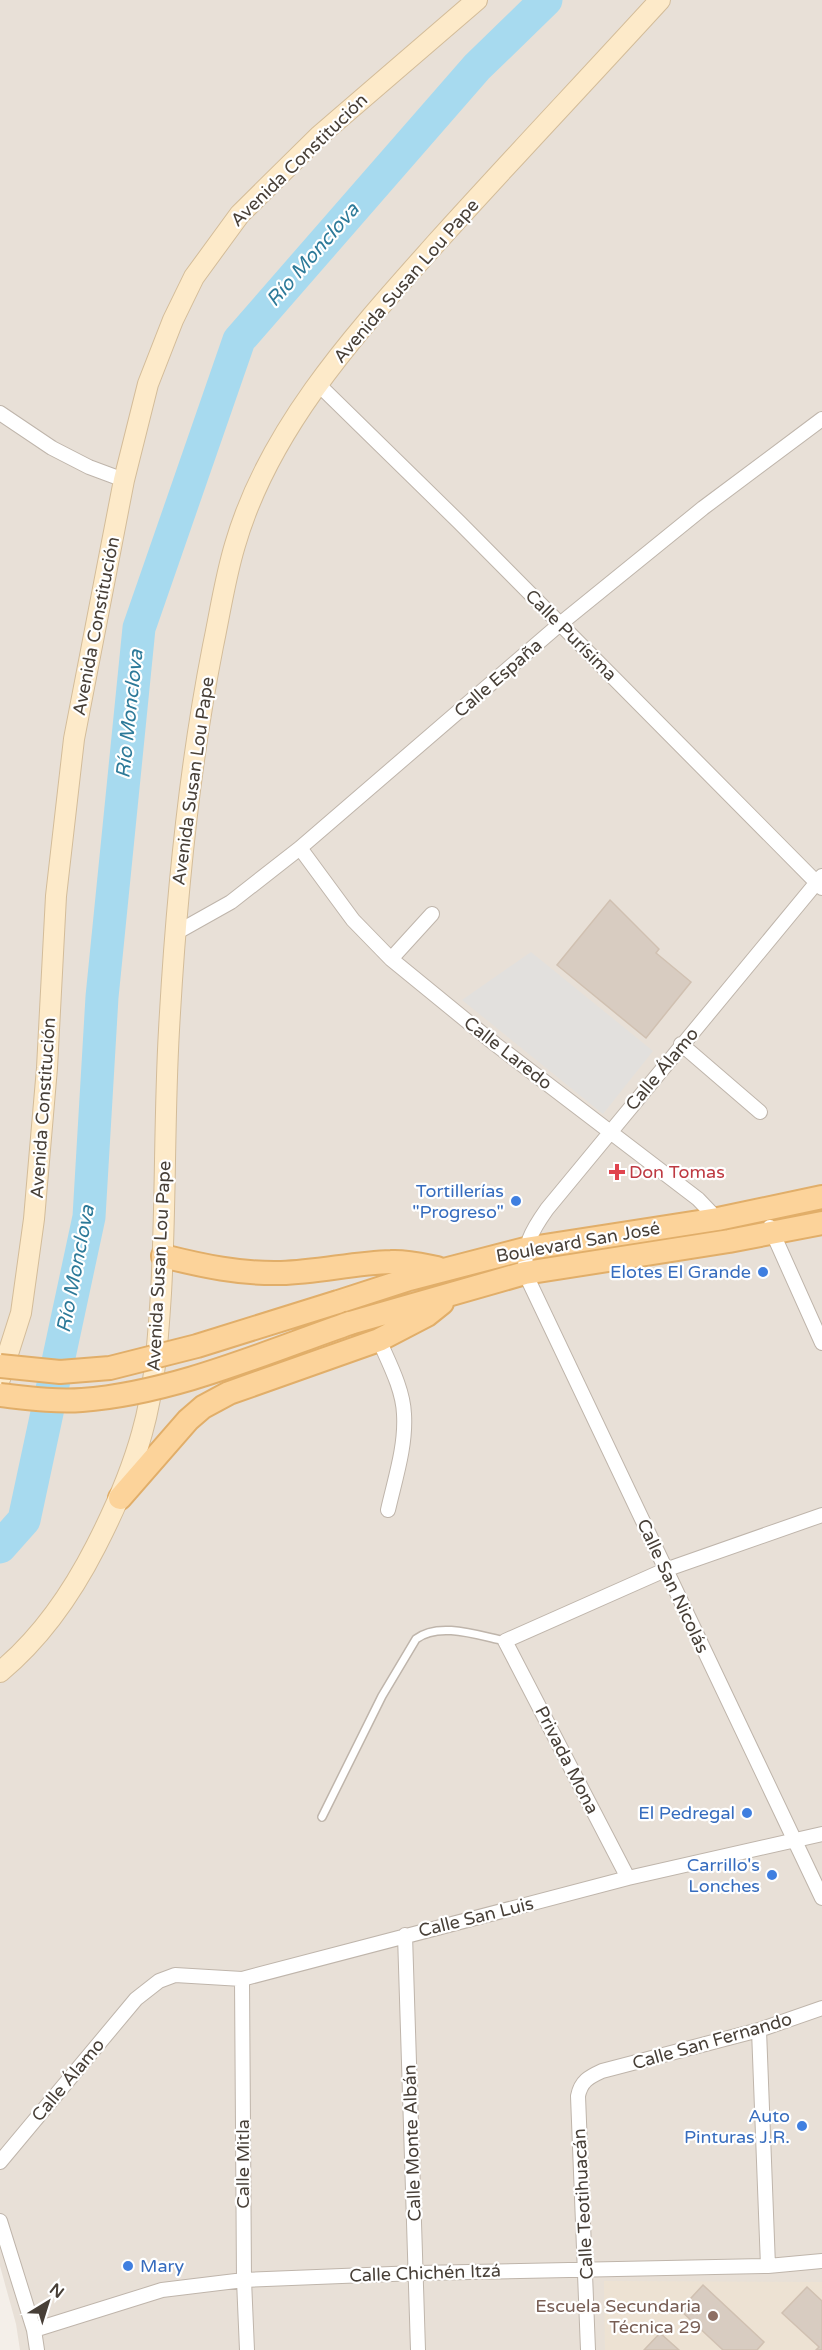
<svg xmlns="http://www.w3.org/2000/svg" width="822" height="2350" font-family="'Varela Round',sans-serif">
	<rect width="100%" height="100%" fill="#f4efe9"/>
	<path fill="#e8e0d7" d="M 0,0 L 822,0 L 822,2350 L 20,2350 L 16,2324 L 0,2266 Z"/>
	<path fill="#ede2d3" d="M 604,2281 L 822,2282 L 822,2350 L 605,2350 Z"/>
	<path fill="#e2e0dd" d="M 531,952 L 653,1051 L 603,1114 L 462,1000 Z"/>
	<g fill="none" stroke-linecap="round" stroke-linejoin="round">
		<path stroke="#a7daef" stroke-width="33" d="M 0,1547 L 24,1520 L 89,1217 L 102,997 L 139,628 L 239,340 L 477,67 L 546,0"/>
	</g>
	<path fill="#d8ccc1" stroke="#d0c0b1" stroke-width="1.5" d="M 610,900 L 659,949 L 656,953 L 691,982 L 646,1038 L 557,965 Z
		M 703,2285 L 764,2342 L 757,2350 L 723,2350 L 680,2310 Z
		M 807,2287 L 822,2301 L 822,2350 L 816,2350 L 819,2347 L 782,2313 Z
		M 660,2333 L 679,2350 L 644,2350 Z"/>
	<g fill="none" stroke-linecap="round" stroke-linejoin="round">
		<defs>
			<path id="lane" d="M 322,1817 L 382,1696 L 416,1639 C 439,1621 480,1636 505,1641"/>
			<path id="street" d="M 319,385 L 459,522 L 822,888
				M 0,413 L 52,448 L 89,467 L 124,480
				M 300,848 L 353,920 L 391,959 L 495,1044 L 698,1199 L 720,1222
				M 822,876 L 547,1209 C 530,1233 525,1243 525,1273 L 822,1898
				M 174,934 L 231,902 L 300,848 L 560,624 L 703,508 L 822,419
				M 391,959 L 432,914
				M 681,1044 L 760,1112
				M 770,1227 L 822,1343
				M 379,1340 C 389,1363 403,1389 404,1414 C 406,1446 395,1479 388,1510
				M 628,1878 L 505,1641 L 665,1570 L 822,1515
				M 405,1935 L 418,2350
				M 242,1979 L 244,2280 L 247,2350
				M 759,2030 L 768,2266
				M 0,2162 L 136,1999 L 159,1981 L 175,1975 L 242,1979 L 628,1878 L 822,1834
				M 0,2221 L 34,2330 L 37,2350
				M 34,2330 L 162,2290 L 244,2280 L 417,2273 L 768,2266 L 822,2261
				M 588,2350 L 578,2096 C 581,2081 589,2077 602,2071 L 759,2030 L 822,2008"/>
			<path id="secondary" d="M 0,1379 L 21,1313 L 34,1219 L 47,1068 L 56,896 L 74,739 L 124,480 L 148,384 L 173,320 L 194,277 L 240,214 L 319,136 L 477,0
				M 0,1672 C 41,1638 72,1593 96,1546 C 115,1509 131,1473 142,1433 C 155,1387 158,1340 161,1293 C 166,1205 164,1117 169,1030 C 176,901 188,773 213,646 C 220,613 225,578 235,545 C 269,427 357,332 437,242 C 510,161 586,81 660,0"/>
			<path id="primary" d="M 163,1256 C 203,1266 240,1274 281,1273 C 318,1272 354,1263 391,1262 C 406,1261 422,1265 437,1268
				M 338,1302 L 409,1279 L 525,1249 L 718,1219 L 822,1197
				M 350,1323 L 525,1273 L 729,1241 L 822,1223
				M 120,1498 L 188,1420 L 203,1407 L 229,1393 L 379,1340 L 427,1315 L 442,1303"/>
		</defs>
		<use href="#lane" stroke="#bfb5ab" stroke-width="10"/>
		<use href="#street" stroke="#bfb5ab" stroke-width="16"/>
		<use href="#secondary" stroke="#d3bc99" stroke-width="22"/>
		<use href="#primary" stroke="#e1ae69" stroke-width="26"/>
		<use href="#lane" stroke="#fff" stroke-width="7"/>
		<use href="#street" stroke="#fff" stroke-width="14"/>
		<use href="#secondary" stroke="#fdeac9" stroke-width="20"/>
		<use href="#primary" stroke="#fcd39a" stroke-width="22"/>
		<defs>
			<path id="primary-bridge" d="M 0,1366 L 60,1372 L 110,1368 L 197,1346 L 338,1302
				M 0,1395 C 27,1398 55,1402 82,1400 C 173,1393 264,1353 350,1323"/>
		</defs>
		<use href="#primary-bridge" stroke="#e1ae69" stroke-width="26" stroke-linecap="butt"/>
		<use href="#primary-bridge" stroke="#fcd39a" stroke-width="22"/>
	</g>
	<path fill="#e0444e" stroke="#fff" stroke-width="2" d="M614 1163h6v6h6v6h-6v6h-6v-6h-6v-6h6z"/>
	<g fill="#3f7fe0" stroke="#fff" stroke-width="2">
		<circle cx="516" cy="1201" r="6"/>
		<circle cx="763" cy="1272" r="6"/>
		<circle cx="747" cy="1813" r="6"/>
		<circle cx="772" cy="1875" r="6"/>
		<circle cx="802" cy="2126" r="6"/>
		<circle cx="128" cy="2266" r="6"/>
	</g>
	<circle fill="#8d6e63" stroke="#fff" stroke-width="2" cx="713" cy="2316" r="6"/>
	<g text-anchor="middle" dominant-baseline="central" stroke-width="4.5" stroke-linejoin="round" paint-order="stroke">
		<g font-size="18" fill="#473f37" stroke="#fff">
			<text transform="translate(299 160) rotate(-44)">Avenida Constitución</text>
			<text transform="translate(406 281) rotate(-49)">Avenida Susan Lou Pape</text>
			<text transform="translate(96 626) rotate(-79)">Avenida Constitución</text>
			<text transform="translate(571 635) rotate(45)">Calle Purísima</text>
			<text transform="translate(498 678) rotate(-41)">Calle España</text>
			<text transform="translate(193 781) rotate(-82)">Avenida Susan Lou Pape</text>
			<text transform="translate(508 1053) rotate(38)">Calle Laredo</text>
			<text transform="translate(662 1069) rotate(-50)">Calle Álamo</text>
			<text transform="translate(43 1108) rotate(-86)">Avenida Constitución</text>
			<text transform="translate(578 1242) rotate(-10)">Boulevard San José</text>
			<text transform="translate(159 1266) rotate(-87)">Avenida Susan Lou Pape</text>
			<text transform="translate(673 1586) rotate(65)">Calle San Nicolás</text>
			<text transform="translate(567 1760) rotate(63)">Privada Mona</text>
			<text transform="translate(476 1917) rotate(-14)">Calle San Luis</text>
			<text transform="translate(712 2041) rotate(-16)">Calle San Fernando</text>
			<text transform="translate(68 2080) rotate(-50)">Calle Álamo</text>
			<text transform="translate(412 2143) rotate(-92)">Calle Monte Albán</text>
			<text transform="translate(243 2164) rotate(-90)">Calle Mitla</text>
			<text transform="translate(583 2204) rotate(-93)">Calle Teotihuacán</text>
			<text transform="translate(425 2273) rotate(-2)">Calle Chichén Itzá</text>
		</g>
		<g font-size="18" fill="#be3a42" stroke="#fff" text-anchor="start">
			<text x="629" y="1172">Don Tomas</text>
		</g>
		<g font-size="18" fill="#366cbe" stroke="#fff" text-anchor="end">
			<text x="504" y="1191">Tortillerías<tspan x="504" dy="21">"Progreso"</tspan></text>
			<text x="751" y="1272">Elotes El Grande</text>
			<text x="735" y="1813">El Pedregal</text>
			<text x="760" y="1865">Carrillo's<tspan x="760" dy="21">Lonches</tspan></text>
			<text x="790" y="2116">Auto<tspan x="790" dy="21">Pinturas J.R.</tspan></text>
			<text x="140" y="2266" text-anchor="start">Mary</text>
		</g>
		<g font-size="18" fill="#785e54" stroke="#fff" text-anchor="end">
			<text x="701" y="2306">Escuela Secundaria<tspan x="701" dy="21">Técnica 29</tspan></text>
		</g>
		<g font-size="20" font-style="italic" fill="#2d7a99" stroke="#fff">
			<text transform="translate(313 255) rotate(-49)">Río Monclova</text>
			<text transform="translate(130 714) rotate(-84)">Río Monclova</text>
			<text transform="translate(76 1269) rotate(-79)">Río Monclova</text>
		</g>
	</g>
	<g transform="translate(48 2302) rotate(38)" stroke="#ffffff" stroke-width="4.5" paint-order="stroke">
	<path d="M0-4.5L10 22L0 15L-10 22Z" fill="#473f37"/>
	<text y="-9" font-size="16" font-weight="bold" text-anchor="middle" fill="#473f37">N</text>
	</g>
</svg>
